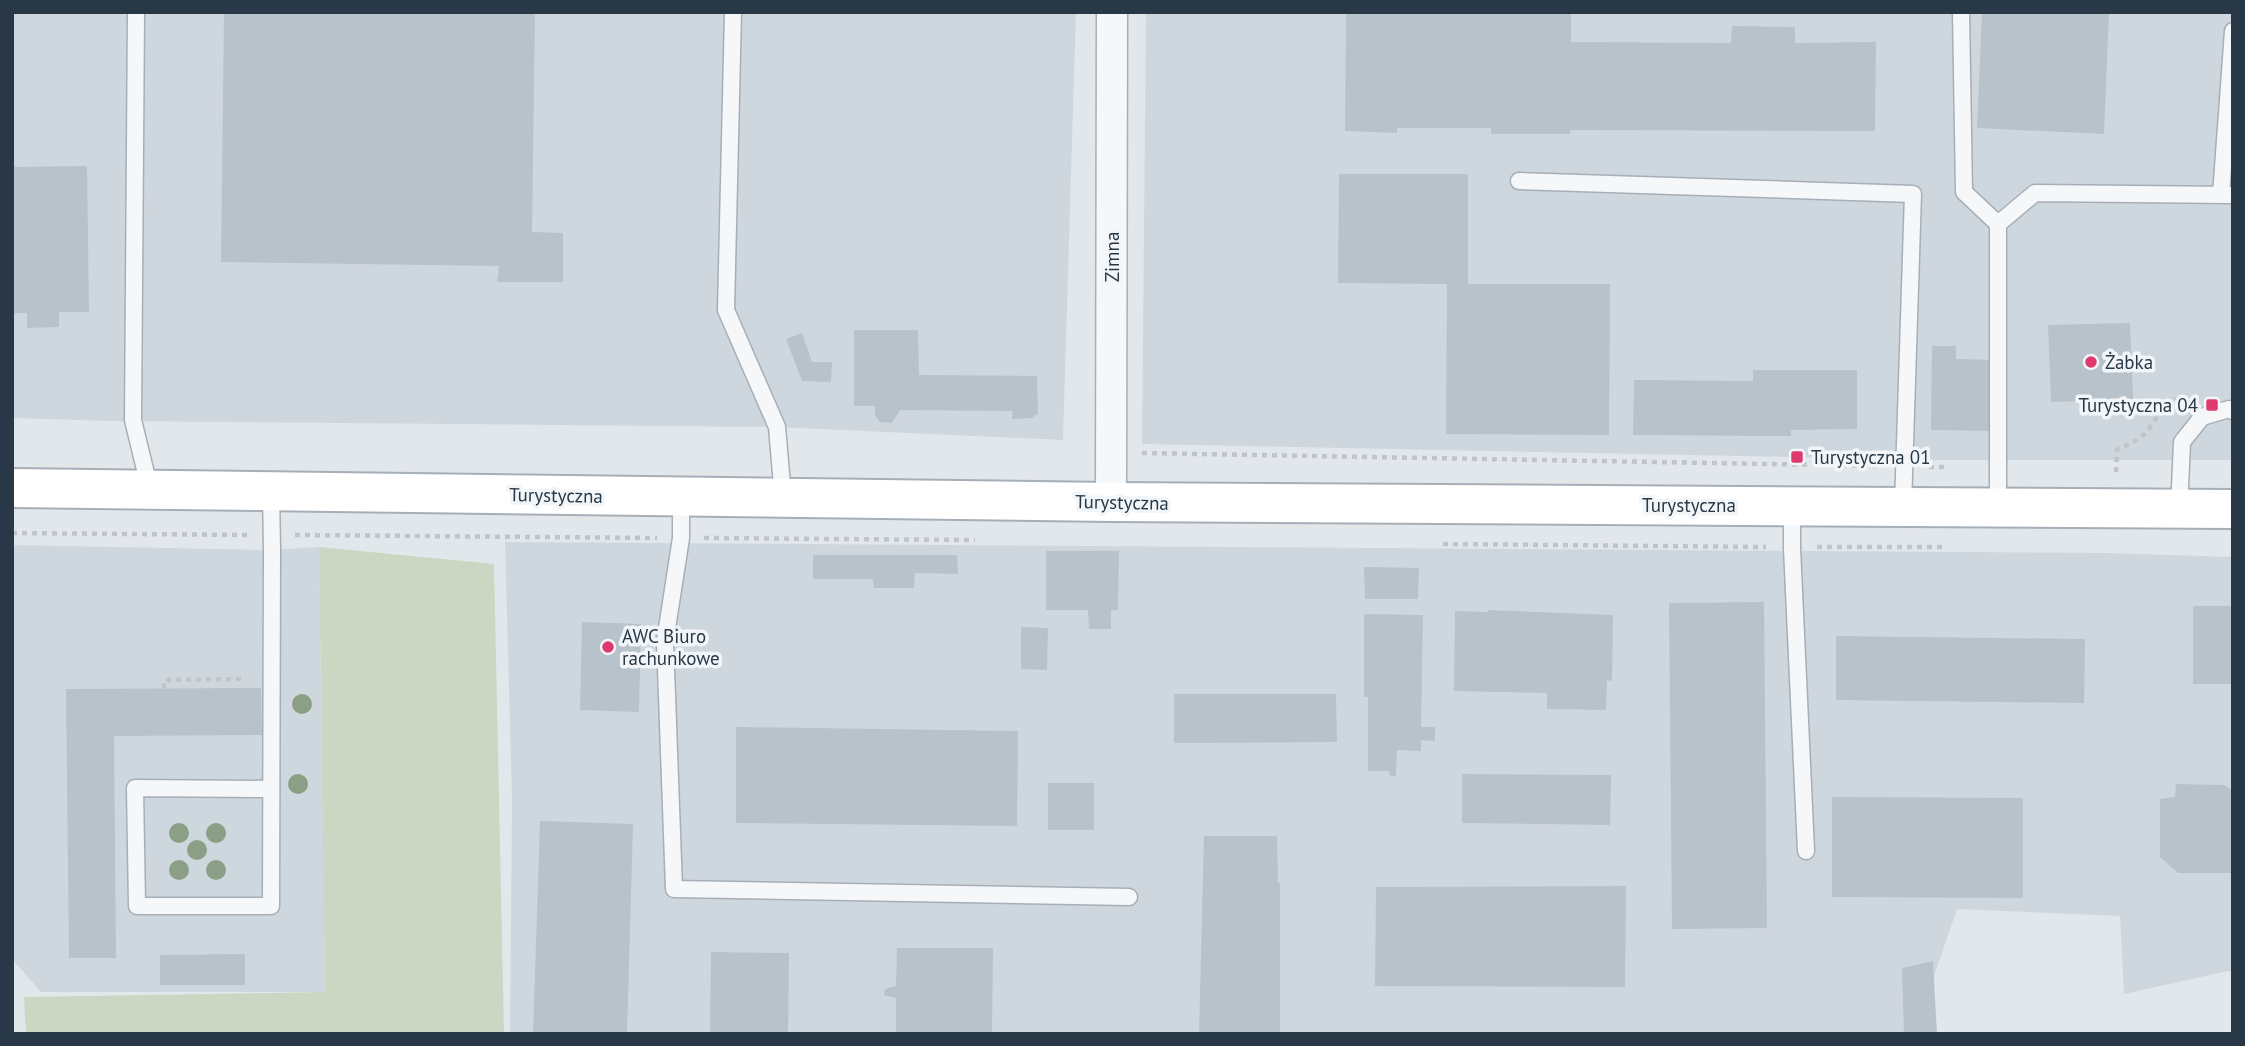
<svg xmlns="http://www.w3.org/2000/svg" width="2245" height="1046" font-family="'PT Sans',sans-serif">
	<rect width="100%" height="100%" fill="#e2e7ec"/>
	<path fill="#cfd7de" d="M 12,12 L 1076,12 L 1063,440 L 777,427 L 111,421 L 12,418 Z
		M 1146,12 L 2233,12 L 2233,460 L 1937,460 L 1142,444 Z
		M 505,542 L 2107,553 L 2233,557 L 2233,970 L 2124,994 L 2120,916 L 1957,909 L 1914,1034 L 510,1034 L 512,800 Z
		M 12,545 L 272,550 L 319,547 L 325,992 L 41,992 L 12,959 Z"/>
	<path fill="#cbd7c2" d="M 319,547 L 494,564 L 504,1034 L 26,1034 L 24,997 L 325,992 Z"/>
	<path fill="#b8c2ca" d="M 224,12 L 535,12 L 532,232 L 563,233 L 563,282 L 497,282 L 499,266 L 221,262 Z
		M 1346,12 L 1571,12 L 1571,42 L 1731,43 L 1732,26 L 1795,27 L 1795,43 L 1876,42 L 1875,131 L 1591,130 L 1570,130 L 1570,134 L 1491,134 L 1491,128 L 1397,128 L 1397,133 L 1345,131 Z
		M 1982,12 L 2109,12 L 2104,134 L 1977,128 Z
		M 87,166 L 89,312 L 59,312 L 59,327 L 27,328 L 27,313 L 12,313 L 12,167 Z
		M 1339,174 L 1468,174 L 1468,284 L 1610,284 L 1609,435 L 1446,434 L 1447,284 L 1338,283 Z
		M 2130,323 L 2133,399 L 2051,402 L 2048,325 Z
		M 854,330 L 918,330 L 919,375 L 1037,376 L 1038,414 L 1032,418 L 1012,419 L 1013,411 L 900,410 L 892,423 L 880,422 L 875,415 L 875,406 L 854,406 Z
		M 802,333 L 812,362 L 832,362 L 831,382 L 802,381 L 786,339 Z
		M 1932,346 L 1956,346 L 1956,359 L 1999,360 L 1997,431 L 1931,430 Z
		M 1753,370 L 1857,370 L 1857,429 L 1791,430 L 1791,436 L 1633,435 L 1634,380 L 1753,381 Z
		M 1046,551 L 1119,551 L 1118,610 L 1111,610 L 1111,629 L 1089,629 L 1088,610 L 1046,610 Z
		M 813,555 L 957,555 L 958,574 L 915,573 L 914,588 L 874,588 L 873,579 L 813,579 Z
		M 1364,567 L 1419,568 L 1418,599 L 1365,599 Z
		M 1764,602 L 1767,928 L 1672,929 L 1669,603 Z
		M 2193,606 L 2233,606 L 2233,684 L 2193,684 Z
		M 1488,610 L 1613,615 L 1612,681 L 1607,680 L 1606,710 L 1547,709 L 1547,693 L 1454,691 L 1455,611 L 1488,612 Z
		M 1364,614 L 1423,615 L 1421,727 L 1435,727 L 1435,741 L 1421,740 L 1421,751 L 1397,750 L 1396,776 L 1390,776 L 1389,771 L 1368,771 L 1368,697 L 1364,697 Z
		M 582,622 L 641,624 L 639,712 L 580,710 Z
		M 1021,627 L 1048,628 L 1047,670 L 1021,669 Z
		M 1836,636 L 2085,639 L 2084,703 L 1836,700 Z
		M 261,688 L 262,735 L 114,736 L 116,958 L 69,958 L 66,689 Z
		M 1174,694 L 1336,694 L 1337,742 L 1174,743 Z
		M 736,727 L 1018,731 L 1017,826 L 736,823 Z
		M 1462,774 L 1611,775 L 1610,825 L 1462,823 Z
		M 1048,783 L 1094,783 L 1094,830 L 1048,830 Z
		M 2176,784 L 2224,785 L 2233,791 L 2233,873 L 2178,873 L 2160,857 L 2160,799 L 2175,797 Z
		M 1832,797 L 2023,798 L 2023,898 L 1832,897 Z
		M 540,821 L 633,824 L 627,1034 L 533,1034 Z
		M 1204,836 L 1277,836 L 1278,883 L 1280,883 L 1280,1034 L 1199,1034 Z
		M 1626,886 L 1625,987 L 1375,986 L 1376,887 Z
		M 897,948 L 993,948 L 992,1034 L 896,1034 L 896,998 L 884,995 L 885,989 L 896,986 Z
		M 711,952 L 789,953 L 788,1034 L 710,1034 Z
		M 245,954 L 245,985 L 160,985 L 160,955 Z
		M 1933,961 L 1937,1034 L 1904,1034 L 1902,968 Z"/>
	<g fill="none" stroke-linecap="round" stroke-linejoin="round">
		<defs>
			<path id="service" d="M 136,12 L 133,420 L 150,490
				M 733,12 L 726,310 L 777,427 L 783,497
				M 1961,12 L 1964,192 L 1998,224 L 1998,507
				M 1519,181 L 1913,194 L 1903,506
				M 2221,195 L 2233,31
				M 1998,224 L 2035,193 L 2233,195
				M 271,491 L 272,550 L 271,906 L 137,906 L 135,788 L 271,789
				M 681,496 L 681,538 L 665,641 L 674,889 L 1129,897
				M 1792,505 L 1792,548 L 1806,851
				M 2179,510 L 2182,442 L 2202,417 L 2229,409 L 2233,411"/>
			<path id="minor" d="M 1111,502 L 1112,12"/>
			<path id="secondary" d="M 12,488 L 1111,502 L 2233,509"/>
		</defs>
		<use href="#service" stroke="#a6afb7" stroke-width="19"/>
		<use href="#minor" stroke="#a6afb7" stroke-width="33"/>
		<use href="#secondary" stroke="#a6afb7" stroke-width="42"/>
		<path stroke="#c0c5ca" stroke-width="4.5" stroke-dasharray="5 5" stroke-linecap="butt" d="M 1142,453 L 1882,466
			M 1929,467 L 1948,467
			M 2116,472 L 2117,450 C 2125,445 2135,442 2142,436 C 2160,420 2158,400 2187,397
			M 12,533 L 247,535
			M 295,535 L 657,538
			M 704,538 L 975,540
			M 1443,544 L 1766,547
			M 1817,547 L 1945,547
			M 164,688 L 164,680 L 246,679"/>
		<use href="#service" stroke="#f5f7f9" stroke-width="16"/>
		<use href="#minor" stroke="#f5f7f9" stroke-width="30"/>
		<use href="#secondary" stroke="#fff" stroke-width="38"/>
	</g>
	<g fill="#8b9e86">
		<circle cx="302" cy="704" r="10"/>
		<circle cx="298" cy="784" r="10"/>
		<circle cx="179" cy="833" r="10"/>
		<circle cx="216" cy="833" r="10"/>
		<circle cx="197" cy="850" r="10"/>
		<circle cx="179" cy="870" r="10"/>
		<circle cx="216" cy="870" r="10"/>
	</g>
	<g fill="#de3a6e" stroke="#f2f6f9" stroke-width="2.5">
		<circle cx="2091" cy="362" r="7"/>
		<rect x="2205" y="398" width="14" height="14" rx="3.5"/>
		<rect x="1790" y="450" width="14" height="14" rx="3.5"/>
		<circle cx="608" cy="647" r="7"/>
	</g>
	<g text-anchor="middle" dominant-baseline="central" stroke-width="7" stroke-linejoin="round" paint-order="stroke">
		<g font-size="19" fill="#283846" stroke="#f2f6f9">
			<text transform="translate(1112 257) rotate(-90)">Zimna</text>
			<text transform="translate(556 495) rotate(1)">Turystyczna</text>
			<text transform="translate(1122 502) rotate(1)">Turystyczna</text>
			<text x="1689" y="505">Turystyczna</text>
		</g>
		<g font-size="19" fill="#283846" stroke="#f2f6f9" text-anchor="start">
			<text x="2105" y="362">Żabka</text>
			<text x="2198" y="405" text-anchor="end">Turystyczna 04</text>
			<text x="1811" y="457">Turystyczna 01</text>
			<text x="622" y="636">AWC Biuro<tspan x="622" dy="22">rachunkowe</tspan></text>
		</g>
	</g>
	<rect width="2245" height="1046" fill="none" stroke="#283846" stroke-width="28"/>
</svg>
